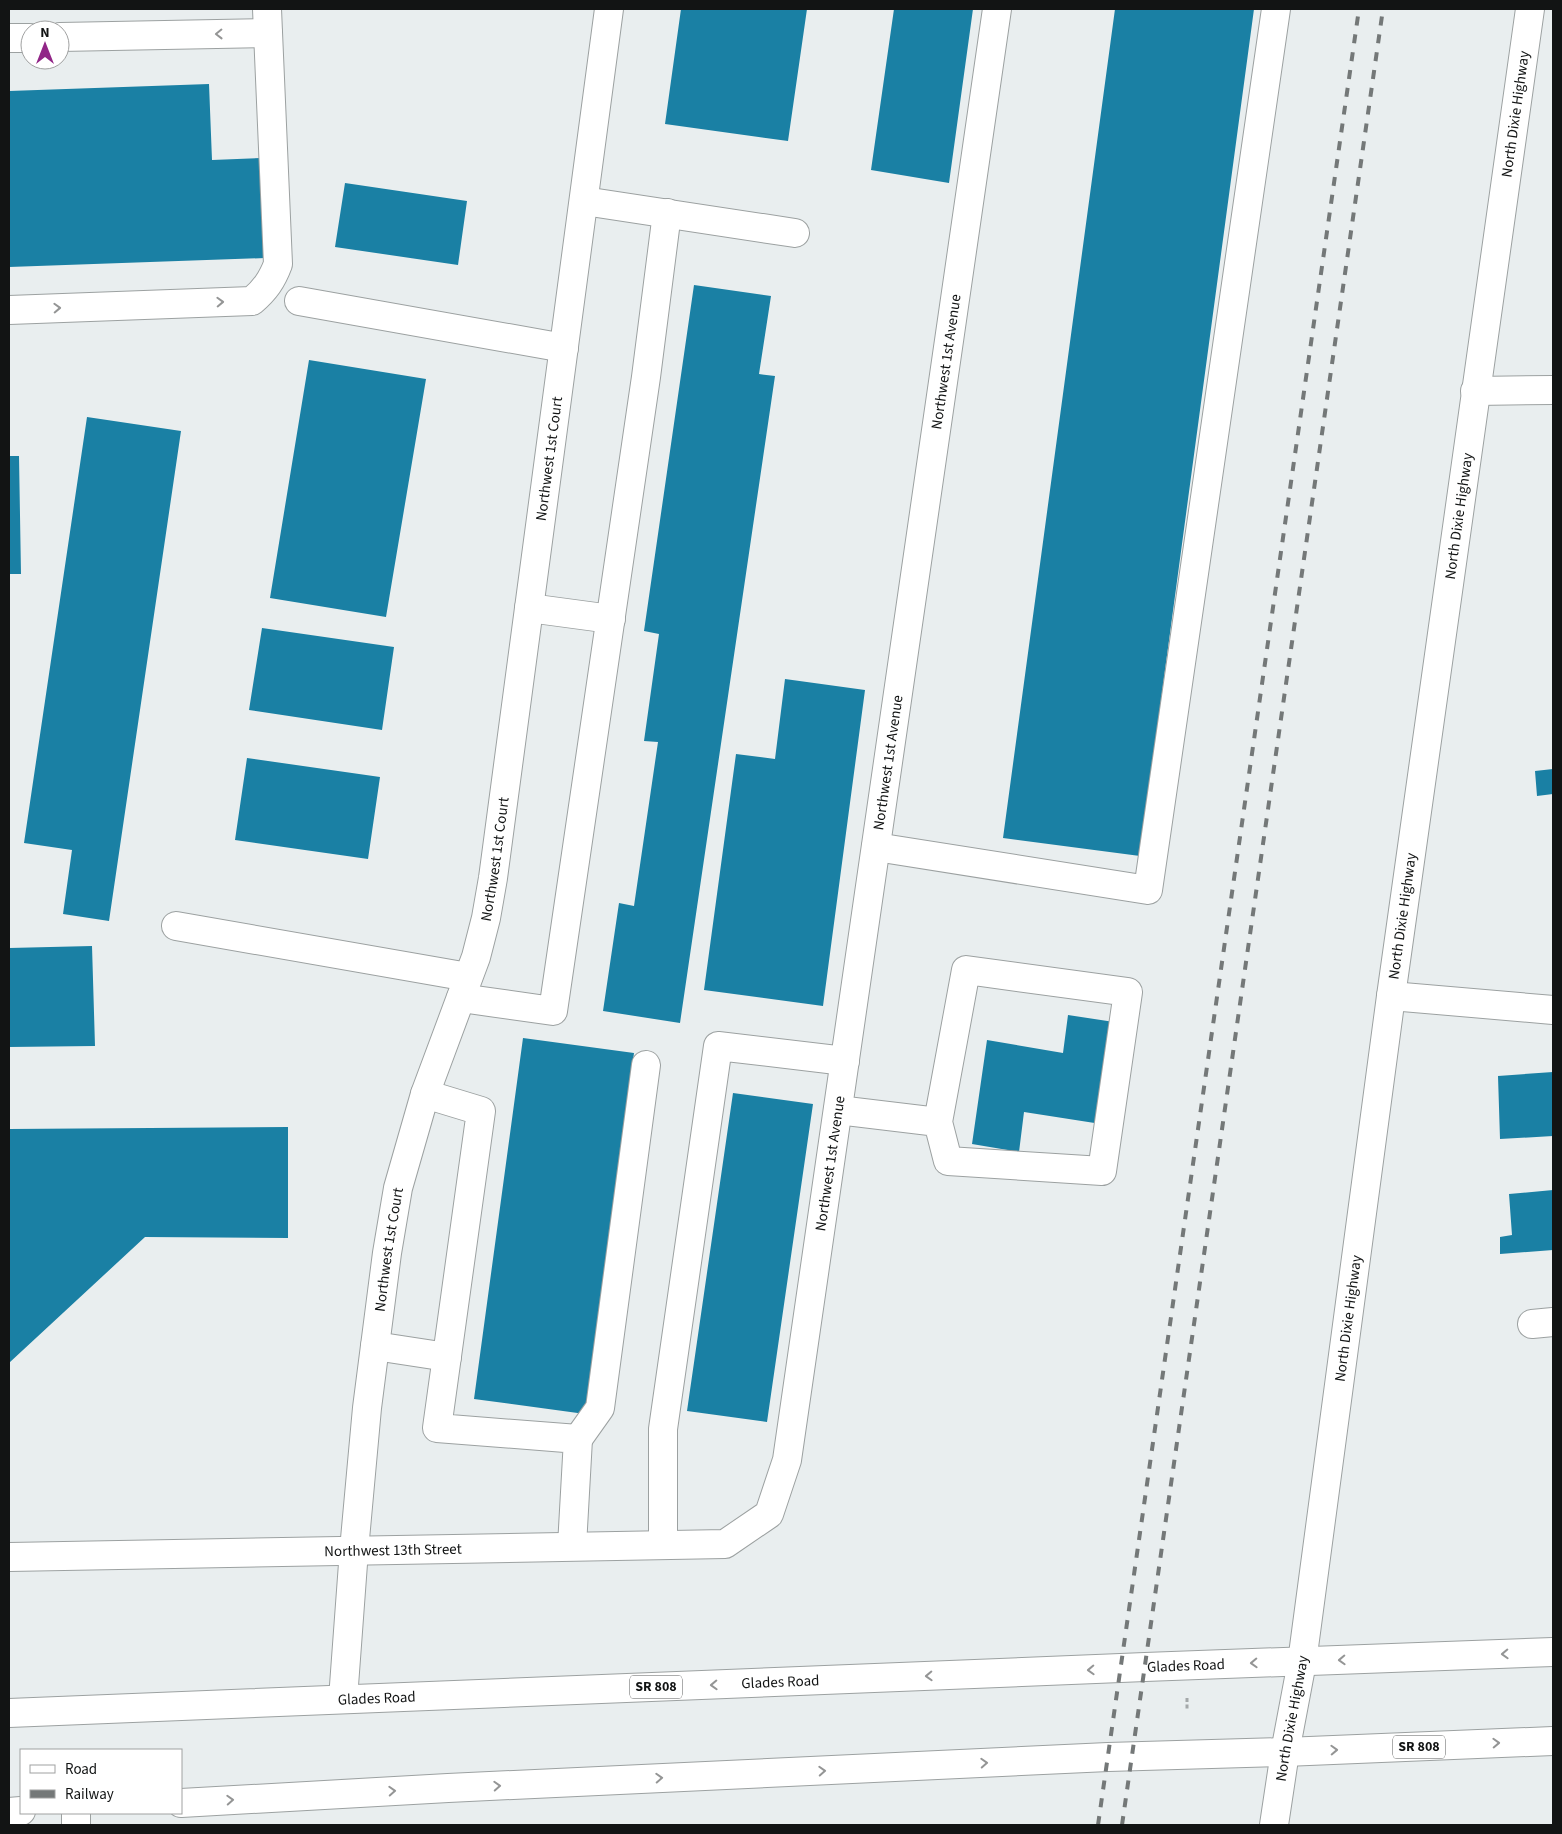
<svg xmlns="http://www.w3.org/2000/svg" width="1562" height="1834" font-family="'Source Sans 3',sans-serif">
	<rect width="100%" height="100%" fill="#e9eeef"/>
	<path fill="#1a80a4" d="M 681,9 L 807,9 L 788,141 L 665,124 Z
		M 894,9 L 973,9 L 949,183 L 871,170 Z
		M 1115,9 L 1254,9 L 1140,856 L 1003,838 Z
		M 209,84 L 212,160 L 261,158 L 265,258 L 9,267 L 9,91 Z
		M 345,183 L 467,201 L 458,265 L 335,247 Z
		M 694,285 L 771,296 L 759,374 L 775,376 L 680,1023 L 603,1011 L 619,903 L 634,906 L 658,742 L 644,741 L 659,634 L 644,631 Z
		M 309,360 L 426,379 L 386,617 L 270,598 Z
		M 87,417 L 181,431 L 109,921 L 63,914 L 72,850 L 24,843 Z
		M 9,456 L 19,456 L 21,574 L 9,574 Z
		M 262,628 L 394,647 L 382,730 L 249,710 Z
		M 785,679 L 865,690 L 823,1006 L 704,990 L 736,754 L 775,759 Z
		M 247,758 L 380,777 L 368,859 L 235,840 Z
		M 1553,769 L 1553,794 L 1537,796 L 1535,771 Z
		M 92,946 L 95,1046 L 9,1047 L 9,948 Z
		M 1068,1015 L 1114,1022 L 1101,1124 L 1024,1112 L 1019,1152 L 972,1144 L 987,1040 L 1063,1053 Z
		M 523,1038 L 634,1053 L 585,1414 L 474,1399 Z
		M 1553,1072 L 1553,1136 L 1500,1139 L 1498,1076 Z
		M 733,1093 L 813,1104 L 767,1422 L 687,1411 Z
		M 288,1127 L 288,1238 L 145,1237 L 9,1363 L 9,1129 Z
		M 1553,1190 L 1553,1250 L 1500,1254 L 1500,1237 L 1512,1235 L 1509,1194 Z"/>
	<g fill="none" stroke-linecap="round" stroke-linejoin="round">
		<defs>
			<g id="minor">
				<path d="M 60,37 L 268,33"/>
				<path d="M 9,38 L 30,38"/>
				<path d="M 584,201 L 795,233"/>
				<path d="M 299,301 L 564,348"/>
				<path d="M 9,310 L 252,301 C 265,290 272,280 278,264 L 267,9"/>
				<path d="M 1475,391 L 1553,390"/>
				<path d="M 529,608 L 611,619"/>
				<path d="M 876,847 L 1148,890 L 1276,9"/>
				<path d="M 176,926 L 468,977"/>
				<path d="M 1391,996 L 1553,1010"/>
				<path d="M 461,998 L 553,1011 L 646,377 L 667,213"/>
				<path d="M 425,1094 L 481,1111 L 437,1428 L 578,1439 L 572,1546"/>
				<path d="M 838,1110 L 938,1122 L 948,1161 L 1102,1171 L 1128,992 L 966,970 L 938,1122"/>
				<path d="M 1532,1324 L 1553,1322"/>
				<path d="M 375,1346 L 447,1357"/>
				<path d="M 578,1439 L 600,1408 L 646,1065"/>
				<path d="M 663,1544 L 663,1429 L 718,1046 L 845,1061"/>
				<path id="s1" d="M 9,1557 L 725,1544 L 769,1514 L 787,1460 L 997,9"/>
				<path id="s2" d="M 343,1699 L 354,1550 L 367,1408 L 387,1253 L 398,1188 L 425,1094 L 476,957 L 486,918 L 493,878 L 609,9"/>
				<path d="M 76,1813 L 76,1825"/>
			</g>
			<g id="major">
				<path id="s3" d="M 9,1713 L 1145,1667 L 1553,1652"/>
				<path d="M 181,1803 L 448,1788 L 1108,1757 L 1285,1752 L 1553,1741"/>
				<path d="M 9,1812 L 21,1811"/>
				<path id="s4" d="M 1274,1825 L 1285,1752 L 1302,1662 L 1391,996 L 1530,9"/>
			</g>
		</defs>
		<use href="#minor" stroke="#9ca1a1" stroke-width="30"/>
		<use href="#major" stroke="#9ca1a1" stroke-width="30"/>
		<path stroke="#a4a8a9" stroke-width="3" stroke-dasharray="4 2.5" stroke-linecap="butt" d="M 1187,1698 L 1187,1710"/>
		<use href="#minor" stroke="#fff" stroke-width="28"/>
		<use href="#major" stroke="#fff" stroke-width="28"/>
		<path stroke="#747878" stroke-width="4" stroke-dasharray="9 9" stroke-linecap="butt" d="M 1098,1825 L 1359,9
			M 1122,1825 L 1383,9"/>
	</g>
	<defs><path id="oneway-chevron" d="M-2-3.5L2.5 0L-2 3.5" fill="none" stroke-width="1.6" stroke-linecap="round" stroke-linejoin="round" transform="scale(1.25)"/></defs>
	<g stroke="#949595">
		<use href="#oneway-chevron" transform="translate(219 34) rotate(179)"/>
		<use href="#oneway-chevron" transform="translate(220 302) rotate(-2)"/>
		<use href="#oneway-chevron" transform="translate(57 308) rotate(-2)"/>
		<use href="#oneway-chevron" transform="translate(1505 1654) rotate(178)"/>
		<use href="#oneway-chevron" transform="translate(1342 1660) rotate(178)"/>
		<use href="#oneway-chevron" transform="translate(1254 1663) rotate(178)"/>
		<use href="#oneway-chevron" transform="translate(1091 1670) rotate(178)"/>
		<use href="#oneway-chevron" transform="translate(929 1676) rotate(178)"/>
		<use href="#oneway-chevron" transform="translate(714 1685) rotate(178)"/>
		<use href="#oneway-chevron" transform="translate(1496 1743) rotate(-2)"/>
		<use href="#oneway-chevron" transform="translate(1334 1750) rotate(-2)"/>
		<use href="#oneway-chevron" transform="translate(984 1763) rotate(-3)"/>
		<use href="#oneway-chevron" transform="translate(822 1771) rotate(-3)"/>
		<use href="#oneway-chevron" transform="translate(659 1778) rotate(-3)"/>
		<use href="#oneway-chevron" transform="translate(497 1786) rotate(-3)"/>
		<use href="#oneway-chevron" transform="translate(392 1791) rotate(-3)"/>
		<use href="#oneway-chevron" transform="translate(230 1800) rotate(-3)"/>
	</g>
	<g text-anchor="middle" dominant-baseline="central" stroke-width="4" stroke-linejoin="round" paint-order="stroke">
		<g fill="#fff" stroke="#595a5a" stroke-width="1">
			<rect x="630" y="1675.5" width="52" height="23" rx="4"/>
			<rect x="1393" y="1735.5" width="52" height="23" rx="4"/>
		</g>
		<g font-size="14" font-weight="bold" fill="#121414">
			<text x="656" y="1687">SR 808</text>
			<text x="1419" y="1747">SR 808</text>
		</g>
		<g font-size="15" fill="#121414" stroke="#fff">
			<text stroke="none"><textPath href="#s4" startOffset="1728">North Dixie Highway</textPath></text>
			<text stroke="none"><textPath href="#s1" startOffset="1936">Northwest 1st Avenue</textPath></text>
			<text stroke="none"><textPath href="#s2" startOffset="1262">Northwest 1st Court</textPath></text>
			<text stroke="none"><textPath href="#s4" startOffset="1322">North Dixie Highway</textPath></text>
			<text stroke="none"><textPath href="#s1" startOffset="1531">Northwest 1st Avenue</textPath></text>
			<text stroke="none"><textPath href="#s2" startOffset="858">Northwest 1st Court</textPath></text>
			<text stroke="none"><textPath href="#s4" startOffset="918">North Dixie Highway</textPath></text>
			<text stroke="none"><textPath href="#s1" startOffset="1126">Northwest 1st Avenue</textPath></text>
			<text stroke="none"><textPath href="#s2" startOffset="452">Northwest 1st Court</textPath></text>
			<text stroke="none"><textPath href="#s4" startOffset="512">North Dixie Highway</textPath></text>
			<text stroke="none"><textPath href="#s1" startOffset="384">Northwest 13th Street</textPath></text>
			<text stroke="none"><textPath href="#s3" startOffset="1178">Glades Road</textPath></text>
			<text stroke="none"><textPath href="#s3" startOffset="772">Glades Road</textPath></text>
			<text stroke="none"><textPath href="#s3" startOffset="368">Glades Road</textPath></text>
			<text stroke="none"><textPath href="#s4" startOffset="108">North Dixie Highway</textPath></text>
		</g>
	</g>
	<rect width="1562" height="1834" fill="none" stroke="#121414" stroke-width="20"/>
	<rect x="20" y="1749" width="162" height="65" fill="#ffffff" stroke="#a0a1a1"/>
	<rect x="30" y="1765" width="25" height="8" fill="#ffffff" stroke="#a0a1a1"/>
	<text x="65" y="1774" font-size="15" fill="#121414">Road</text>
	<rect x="30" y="1790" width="25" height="8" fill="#747878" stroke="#a0a1a1"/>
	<text x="65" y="1799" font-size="15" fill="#121414">Railway</text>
	<g transform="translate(45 45)"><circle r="24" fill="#ffffff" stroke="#a0a1a1"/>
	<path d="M0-4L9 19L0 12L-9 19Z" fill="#912587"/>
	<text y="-8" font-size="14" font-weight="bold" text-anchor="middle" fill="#121414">N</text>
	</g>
</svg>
